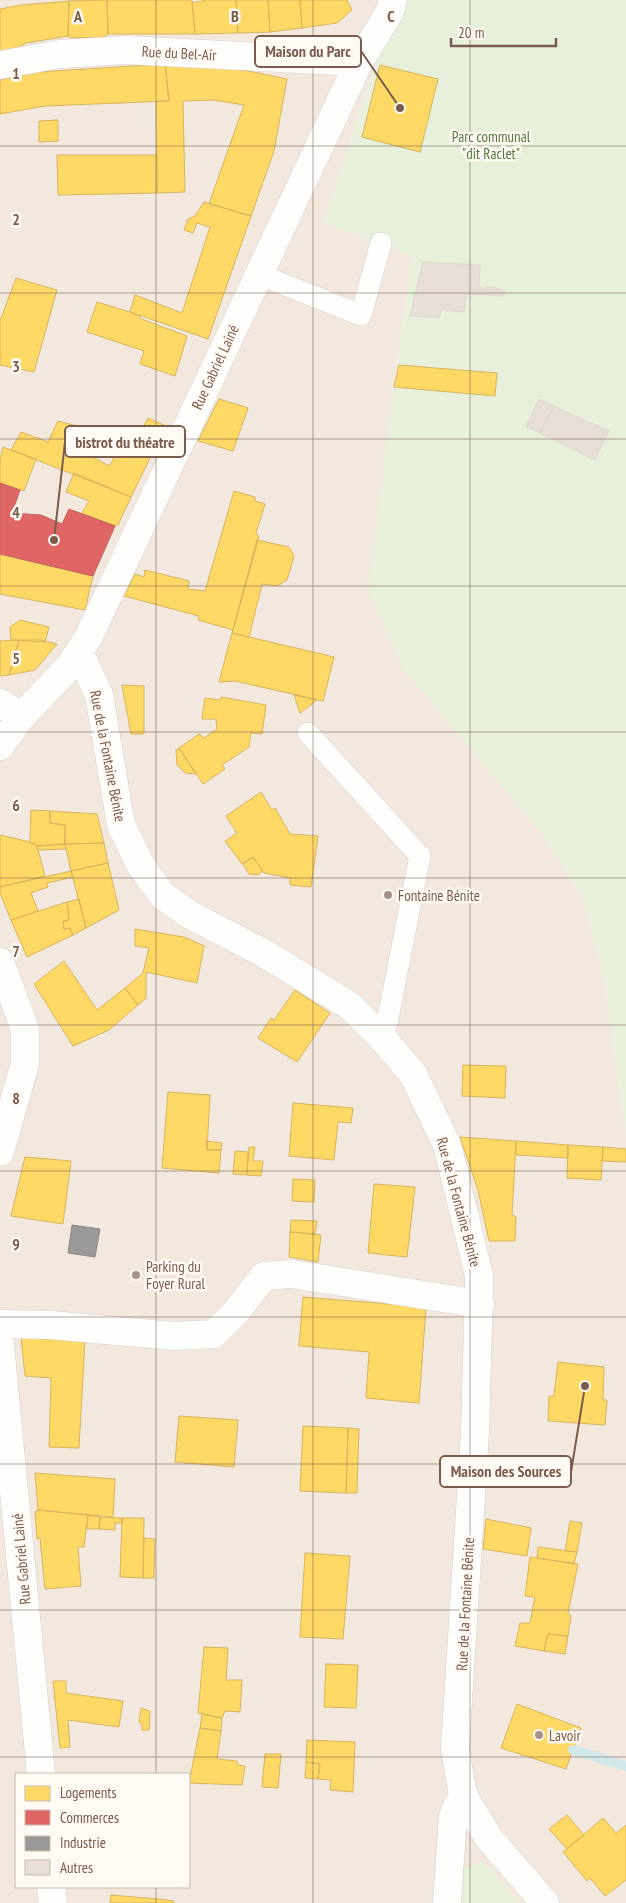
<svg xmlns="http://www.w3.org/2000/svg" width="626" height="1903" font-family="'PT Sans Narrow',sans-serif">
	<rect width="100%" height="100%" fill="#f9f5f0"/>
	<path fill="#f2e8de" fill-rule="evenodd" d="M 0,0 L 409,0 L 380,52 L 348,149 L 381,243 L 413,256 L 394,387 L 543,834 L 584,899 L 604,974 L 626,1131 L 626,1903 L 0,1903 ZM 16,1774 L 189,1774 L 189,1887 L 16,1887 Z"/>
	<path fill="#e7f0db" d="M 409,0 L 626,0 L 626,1131 L 604,974 L 584,899 L 543,834 L 405,671 L 369,591 L 394,387 L 413,256 L 324,223 L 380,52 Z
		M 484,1862 L 518,1903 L 463,1903 L 464,1868 Z"/>
	<path fill="#ffd966" stroke="#d7b45e" d="M 107,0 L 192,0 L 195,34 L 108,34 Z
		M 107,0 L 108,34 L 104,37 L 70,38 L 68,36 L 69,1 Z
		M 206,0 L 236,0 L 238,33 L 195,34 L 192,3 Z
		M 236,0 L 268,0 L 270,32 L 238,33 Z
		M 268,0 L 300,0 L 302,28 L 270,32 Z
		M 300,0 L 347,0 L 352,10 L 337,23 L 302,28 Z
		M 69,1 L 68,36 L 26,43 L 20,47 L 0,51 L 0,9 L 21,5 Z
		M 189,63 L 248,71 L 287,79 L 274,151 L 251,216 L 209,204 L 244,105 L 213,100 L 183,101 L 185,192 L 157,193 L 156,101 L 169,101 L 165,64 Z
		M 165,64 L 169,101 L 45,106 L 0,114 L 0,80 L 38,72 Z
		M 380,65 L 438,79 L 420,152 L 362,137 Z
		M 58,120 L 58,141 L 39,142 L 39,121 Z
		M 57,155 L 157,155 L 157,193 L 58,195 Z
		M 204,202 L 251,216 L 208,339 L 130,312 L 135,295 L 182,313 L 210,227 L 197,223 L 193,233 L 184,230 L 188,219 L 195,216 Z
		M 16,278 L 57,290 L 34,372 L 0,365 L 0,321 Z
		M 97,302 L 130,312 L 140,316 L 139,318 L 187,336 L 175,376 L 140,364 L 144,351 L 87,332 Z
		M 399,365 L 497,373 L 495,396 L 394,387 Z
		M 219,399 L 248,408 L 233,451 L 198,441 Z
		M 148,418 L 166,426 L 152,454 L 134,444 Z
		M 58,421 L 92,430 L 82,451 L 109,466 L 125,441 L 152,454 L 131,497 L 11,450 L 21,432 L 48,442 Z
		M 3,447 L 36,459 L 24,491 L 0,483 L 0,459 Z
		M 74,473 L 131,497 L 118,525 L 115,526 L 82,513 L 89,501 L 66,492 Z
		M 234,491 L 255,497 L 255,501 L 265,504 L 256,533 L 259,537 L 233,630 L 198,620 L 199,616 L 124,596 L 135,574 L 144,577 L 145,570 L 189,581 L 188,589 L 205,591 Z
		M 257,540 L 289,547 L 294,556 L 287,580 L 277,586 L 262,584 L 249,637 L 232,633 Z
		M 0,554 L 93,576 L 85,610 L 0,594 Z
		M 20,620 L 49,627 L 45,642 L 11,640 L 10,627 Z
		M 232,633 L 334,657 L 323,701 L 235,681 L 219,682 Z
		M 19,640 L 9,675 L 0,676 L 0,641 Z
		M 19,640 L 41,640 L 57,644 L 35,670 L 9,675 Z
		M 122,685 L 144,686 L 144,734 L 131,734 Z
		M 294,695 L 317,700 L 300,713 Z
		M 221,697 L 266,705 L 262,734 L 251,733 L 249,747 L 222,765 L 225,769 L 203,784 L 179,748 L 199,734 L 204,738 L 217,729 L 216,719 L 202,719 L 205,698 L 221,700 Z
		M 179,748 L 196,774 L 185,773 L 177,765 L 176,750 Z
		M 261,792 L 272,810 L 275,808 L 290,834 L 318,836 L 311,887 L 290,885 L 290,878 L 264,873 L 253,857 L 242,864 L 225,841 L 237,833 L 226,816 Z
		M 31,810 L 50,811 L 50,823 L 65,825 L 65,844 L 37,846 L 30,842 Z
		M 50,811 L 97,814 L 104,843 L 65,844 L 65,825 L 50,823 Z
		M 0,835 L 30,842 L 37,846 L 45,876 L 0,887 Z
		M 104,843 L 108,863 L 71,871 L 65,844 Z
		M 65,844 L 66,849 L 38,850 L 37,846 Z
		M 253,857 L 263,871 L 258,875 L 249,874 L 243,864 Z
		M 108,863 L 119,910 L 86,928 L 71,871 Z
		M 71,871 L 73,877 L 47,883 L 48,887 L 31,893 L 38,911 L 11,920 L 0,893 L 0,887 Z
		M 79,899 L 86,928 L 73,935 L 70,928 L 64,929 L 63,921 L 69,920 L 67,902 Z
		M 67,902 L 69,920 L 63,921 L 64,929 L 70,928 L 73,935 L 27,957 L 11,920 Z
		M 135,929 L 184,937 L 204,946 L 197,983 L 146,972 L 146,998 L 138,1005 L 125,988 L 143,973 L 149,948 L 135,946 Z
		M 64,961 L 97,1010 L 125,988 L 138,1005 L 109,1030 L 73,1046 L 34,984 Z
		M 295,990 L 330,1013 L 297,1062 L 258,1038 L 271,1018 L 274,1020 Z
		M 463,1065 L 506,1066 L 505,1098 L 462,1096 Z
		M 168,1092 L 210,1095 L 207,1150 L 221,1150 L 219,1173 L 162,1168 Z
		M 293,1103 L 353,1108 L 351,1123 L 338,1122 L 334,1160 L 289,1156 Z
		M 460,1137 L 516,1141 L 512,1215 L 516,1217 L 515,1241 L 489,1241 L 478,1190 Z
		M 206,1141 L 222,1143 L 221,1150 L 207,1150 Z
		M 516,1141 L 568,1145 L 568,1158 L 516,1155 Z
		M 568,1145 L 603,1147 L 601,1180 L 567,1178 Z
		M 249,1147 L 255,1147 L 253,1161 L 263,1161 L 261,1176 L 247,1175 Z
		M 603,1147 L 626,1149 L 626,1162 L 602,1161 Z
		M 235,1151 L 248,1152 L 247,1175 L 233,1174 Z
		M 25,1157 L 71,1161 L 63,1224 L 11,1216 Z
		M 293,1179 L 315,1180 L 314,1202 L 292,1201 Z
		M 374,1184 L 415,1187 L 407,1257 L 368,1253 Z
		M 291,1220 L 317,1221 L 315,1234 L 290,1232 Z
		M 290,1232 L 321,1235 L 318,1262 L 289,1257 Z
		M 303,1297 L 426,1307 L 419,1403 L 366,1398 L 369,1352 L 299,1346 Z
		M 21,1337 L 85,1340 L 79,1448 L 49,1447 L 51,1378 L 25,1376 Z
		M 558,1362 L 604,1367 L 603,1400 L 607,1400 L 605,1425 L 548,1421 L 549,1396 L 554,1396 Z
		M 179,1416 L 238,1420 L 234,1467 L 175,1462 Z
		M 303,1426 L 348,1428 L 346,1493 L 300,1491 Z
		M 348,1428 L 359,1429 L 357,1493 L 346,1493 Z
		M 35,1473 L 115,1479 L 113,1517 L 38,1510 Z
		M 38,1510 L 88,1515 L 84,1547 L 78,1547 L 81,1586 L 45,1589 L 40,1538 L 37,1539 L 35,1512 Z
		M 88,1515 L 100,1517 L 99,1529 L 87,1529 Z
		M 100,1517 L 122,1518 L 122,1523 L 115,1523 L 115,1530 L 99,1529 Z
		M 122,1518 L 144,1518 L 143,1578 L 120,1577 Z
		M 486,1519 L 531,1528 L 527,1556 L 483,1549 Z
		M 570,1521 L 582,1523 L 577,1552 L 565,1551 Z
		M 144,1538 L 155,1539 L 154,1578 L 143,1578 Z
		M 538,1547 L 577,1552 L 574,1564 L 537,1558 Z
		M 305,1553 L 350,1556 L 343,1639 L 300,1637 Z
		M 530,1557 L 578,1564 L 568,1613 L 571,1616 L 568,1636 L 548,1634 L 544,1651 L 515,1646 L 520,1623 L 530,1623 L 535,1597 L 525,1596 Z
		M 548,1634 L 568,1636 L 565,1654 L 544,1651 Z
		M 204,1647 L 228,1648 L 226,1680 L 242,1680 L 240,1712 L 225,1711 L 222,1718 L 198,1713 Z
		M 326,1664 L 358,1665 L 356,1708 L 324,1707 Z
		M 53,1681 L 66,1681 L 66,1693 L 123,1701 L 119,1727 L 68,1720 L 70,1747 L 60,1748 Z
		M 517,1704 L 581,1728 L 566,1769 L 501,1748 Z
		M 141,1708 L 150,1711 L 149,1730 L 142,1730 L 142,1724 L 139,1722 Z
		M 202,1714 L 222,1718 L 221,1731 L 200,1728 Z
		M 200,1728 L 221,1731 L 217,1759 L 237,1761 L 238,1765 L 245,1766 L 242,1785 L 189,1783 Z
		M 307,1740 L 355,1742 L 353,1792 L 330,1790 L 331,1780 L 318,1779 L 320,1764 L 306,1762 Z
		M 265,1754 L 281,1754 L 278,1788 L 262,1787 Z
		M 306,1762 L 320,1764 L 318,1779 L 305,1778 Z
		M 567,1815 L 584,1835 L 567,1849 L 549,1829 Z
		M 603,1818 L 616,1833 L 626,1825 L 626,1880 L 605,1896 L 590,1878 L 587,1881 L 563,1852 Z
		M 111,1895 L 158,1899 L 174,1901 L 174,1903 L 110,1903 Z"/>
	<path fill="#e06666" stroke="#c1635e" d="M 0,483 L 20,490 L 12,513 L 41,515 L 62,524 L 69,509 L 115,526 L 93,576 L 0,554 Z"/>
	<path fill="#999" stroke="#908782" d="M 72,1225 L 100,1229 L 95,1257 L 68,1253 Z"/>
	<g fill="none" stroke-linecap="round" stroke-linejoin="round">
		<path stroke="#d0e8ea" stroke-width="10" d="M 573,1750 L 626,1766"/>
	</g>
	<path fill="#e6ded7" stroke="#e2d8d2" d="M 423,262 L 480,265 L 479,287 L 483,289 L 486,287 L 494,287 L 505,291 L 503,296 L 467,294 L 464,312 L 441,310 L 439,318 L 410,316 Z
		M 539,399 L 554,406 L 540,433 L 526,427 Z
		M 554,406 L 609,431 L 595,460 L 540,433 Z"/>
	<g fill="none" stroke-linecap="round" stroke-linejoin="round">
		<defs>
			<path id="lane" d="M 260,275 L 361,315 L 381,243
				M 308,733 L 420,856 L 387,1023 L 382,1038"/>
			<path id="street" d="M 0,65 L 60,54 L 125,50 L 359,62
				M 79,652 L 99,695 L 121,825 L 141,866 L 162,895 L 190,915 L 262,952 L 350,1006 L 382,1038 L 413,1074 L 447,1145 L 479,1275 L 479,1289 L 475,1432 L 455,1749 L 463,1795 L 453,1816 L 447,1903
				M 0,703 L 21,717
				M 0,1324 L 51,1325 L 173,1336 L 214,1334 L 235,1313 L 264,1276 L 292,1274 L 480,1304
				M 463,1795 L 488,1837 L 545,1903"/>
			<path id="secondary" d="M 0,746 L 21,717 L 69,667 L 89,636 L 359,62 L 389,13 L 393,0
				M 0,962 L 25,1029 L 25,1063 L 0,1152
				M 0,1345 L 41,1774
				M 51,1887 L 53,1903"/>
		</defs>
		<use href="#lane" stroke="#d7d1cb" stroke-width="22"/>
		<use href="#street" stroke="#d7d1cb" stroke-width="29"/>
		<use href="#secondary" stroke="#d9d2cb" stroke-width="29"/>
		<use href="#lane" stroke="#fefefd" stroke-width="21"/>
		<use href="#street" stroke="#fefefd" stroke-width="28"/>
		<use href="#secondary" stroke="#fefefd" stroke-width="28"/>
	</g>
	<path fill="none" stroke="#7a5c4d" stroke-width="1" stroke-opacity="0.55" d="M 156,0 L 156,1774M 313,0 L 313,1903M 470,0 L 470,1903M 0,146 L 626,146M 0,293 L 626,293M 0,439 L 626,439M 0,586 L 626,586M 0,732 L 626,732M 0,878 L 626,878M 0,1025 L 626,1025M 0,1171 L 626,1171M 0,1317 L 626,1317M 0,1464 L 626,1464M 0,1610 L 626,1610M 0,1757 L 626,1757M 156,1887 L 156,1903"/>
	<g fill="#a69286" stroke="#fffaf3" stroke-width="2">
		<circle cx="388" cy="895" r="5"/>
		<circle cx="136" cy="1275" r="5"/>
		<circle cx="539" cy="1735" r="5"/>
	</g>
	<g text-anchor="middle" dominant-baseline="central" stroke-width="5" stroke-linejoin="round" paint-order="stroke">
		<g font-size="15" fill="#7a5c4d" stroke="#fffaf3">
			<text transform="translate(179 53) rotate(3)">Rue du Bel-Air</text>
			<text transform="translate(215 367) rotate(-65)">Rue Gabriel Lainé</text>
			<text transform="translate(108 756) rotate(79)">Rue de la Fontaine Bénite</text>
			<text transform="translate(459 1202) rotate(75)">Rue de la Fontaine Bénite</text>
			<text transform="translate(21 1559) rotate(-95)">Rue Gabriel Lainé</text>
			<text transform="translate(465 1604) rotate(-87)">Rue de la Fontaine Bénite</text>
		</g>
		<g font-size="15" fill="#537a41" stroke="#fffaf3">
			<text x="491" y="136">Parc communal<tspan x="491" dy="17">"dit Raclet"</tspan></text>
		</g>
		<g font-size="15" fill="#7a5c4d" stroke="#fffaf3" text-anchor="start">
			<text x="398" y="895">Fontaine Bénite</text>
			<text x="146" y="1266">Parking du<tspan x="146" dy="17">Foyer Rural</tspan></text>
			<text x="549" y="1735">Lavoir</text>
		</g>
	</g>
	<g font-size="16" text-anchor="middle" font-weight="bold" fill="#7a5c4d" stroke="#fffaf3" stroke-width="5" stroke-linejoin="round" paint-order="stroke">
		<text x="78" y="22">A</text>
		<text x="235" y="22">B</text>
		<text x="391" y="22">C</text>
		<text x="16" y="79">1</text>
		<text x="16" y="225">2</text>
		<text x="16" y="372">3</text>
		<text x="16" y="518">4</text>
		<text x="16" y="664">5</text>
		<text x="16" y="811">6</text>
		<text x="16" y="957">7</text>
		<text x="16" y="1104">8</text>
		<text x="16" y="1250">9</text>
	</g>
	<path fill="none" stroke="#7a5c4d" stroke-width="2" d="M400 108L361 51M54 540L65 442M585 1386L571 1472"/>
	<g fill="#7a5c4d" stroke="#fffaf3" stroke-width="2">
		<circle cx="400" cy="108" r="5"/>
		<circle cx="54" cy="540" r="5"/>
		<circle cx="585" cy="1386" r="5"/>
	</g>
	<g fill="#fffaf3" stroke="#7a5c4d" stroke-width="2">
		<rect x="255" y="36" width="106" height="31" rx="5"/>
		<rect x="65" y="426" width="120" height="31" rx="5"/>
		<rect x="440" y="1456" width="131" height="31" rx="5"/>
	</g>
	<g font-size="16" text-anchor="middle" font-weight="bold" fill="#7a5c4d">
		<text x="308" y="57">Maison du Parc</text>
		<text x="125" y="448">bistrot du théatre</text>
		<text x="506" y="1477">Maison des Sources</text>
	</g>
	<rect x="15" y="1773" width="175" height="115" fill="#fffaf3" stroke="#cabbb1"/>
	<rect x="25" y="1786" width="25" height="15" fill="#ffd966" stroke="#cabbb1"/>
	<text x="60" y="1798" font-size="15" fill="#7a5c4d">Logements</text>
	<rect x="25" y="1810" width="25" height="15" fill="#e06666" stroke="#cabbb1"/>
	<text x="60" y="1823" font-size="15" fill="#7a5c4d">Commerces</text>
	<rect x="25" y="1836" width="25" height="15" fill="#999999" stroke="#cabbb1"/>
	<text x="60" y="1848" font-size="15" fill="#7a5c4d">Industrie</text>
	<rect x="25" y="1860" width="25" height="15" fill="#e6ded7" stroke="#cabbb1"/>
	<text x="60" y="1873" font-size="15" fill="#7a5c4d">Autres</text>
	<path d="M451 38v8h105v-8" fill="none" stroke="#7a5c4d" stroke-width="2.5"/>
	<text x="458" y="38" font-size="15" fill="#7a5c4d" stroke="#fffaf3" stroke-width="4" paint-order="stroke">20 m</text>
</svg>
